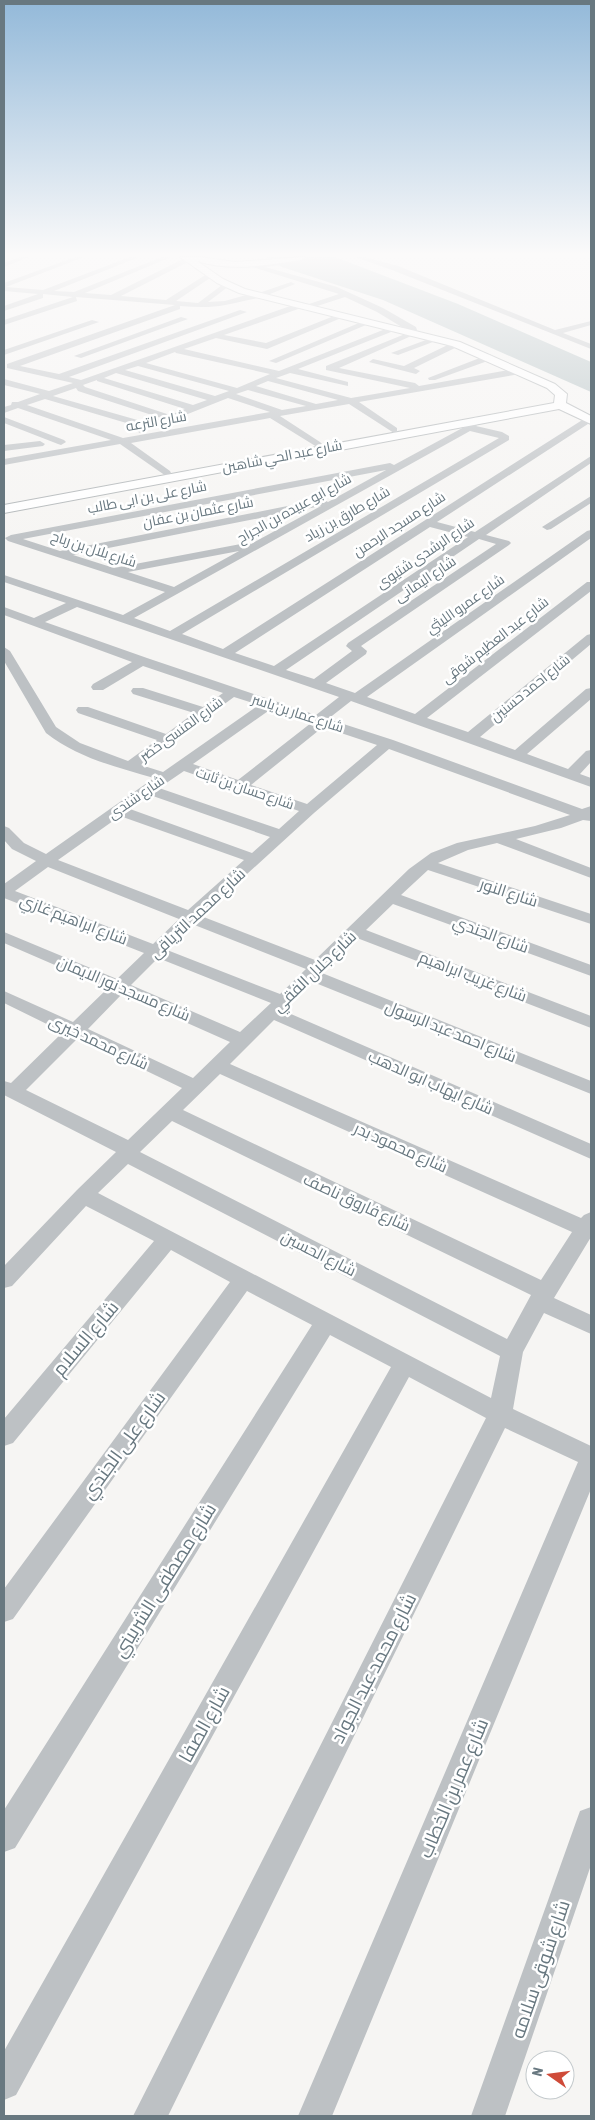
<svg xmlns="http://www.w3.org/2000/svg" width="595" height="2120" font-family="'Asap Condensed',Cairo,sans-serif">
	<rect width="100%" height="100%" fill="#f6f5f3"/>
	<path fill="#b4c1c3" d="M 265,257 L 335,257 L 458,304 L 591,362 L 591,392 L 383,300 L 282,267 Z"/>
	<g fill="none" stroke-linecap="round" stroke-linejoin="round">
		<defs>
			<path id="major" d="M 180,257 L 200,257 L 235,262 L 305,257 L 301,260 C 266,265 231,272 197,261 L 223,279 L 245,289 L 460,342 L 555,384 L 567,394 L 566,403 L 591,416 L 591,424 L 559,409 L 4,513 L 4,505 L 554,403 L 555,395 L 547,388 L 452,346 L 239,293 L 217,283 Z"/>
		</defs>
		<use href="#major" stroke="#afb4b6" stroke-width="2"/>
		<path fill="#bdc1c4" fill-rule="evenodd" d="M 20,257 L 29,257 L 4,267 L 4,263 Z
			M 75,257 L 84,257 L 6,287 L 43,290 L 130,257 L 139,257 L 54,291 L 74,292 L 162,257 L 171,257 L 85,293 L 111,295 L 187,257 L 191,259 L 190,261 L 121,296 L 166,300 L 210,272 L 213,272 L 213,276 L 176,301 L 198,303 L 226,282 L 230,284 L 229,286 L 208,302 L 225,301 L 253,293 L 256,294 L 291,282 L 295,284 L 260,298 C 248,299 237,303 225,305 C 210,308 195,307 180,306 L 180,309 L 20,366 L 59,374 L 240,310 L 247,312 L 69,377 L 81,380 L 296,304 L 303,306 L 339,294 L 246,265 L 250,263 L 261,266 L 264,263 L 312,257 L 328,257 L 325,259 L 265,267 L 337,287 L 383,308 L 416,327 L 418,333 L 339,368 L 415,383 L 419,386 L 520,368 L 524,371 L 520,374 L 359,402 L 397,428 L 397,432 L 394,433 L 349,404 L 280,416 L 320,442 L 322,444 L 317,447 L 270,418 L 131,443 L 170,471 L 171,473 L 166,476 L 120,444 L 4,465 L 4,459 L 111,440 L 18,408 L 4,413 L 4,407 L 11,405 L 12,402 L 18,402 L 40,394 L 4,385 L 4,379 L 49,391 L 73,383 L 7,368 L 7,364 L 175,305 L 76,297 L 77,301 L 4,325 L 4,320 L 73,297 L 43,294 L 43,298 L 4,311 L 4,306 L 38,294 L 4,291 L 4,283 ZM 345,297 L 377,312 L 410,332 L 326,366 L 326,370 L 410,388 L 351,398 L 276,378 L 290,373 L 348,386 L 348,382 L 298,369 L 396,330 L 396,326 L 393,326 L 279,371 L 184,349 L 216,338 L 267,349 L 346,316 L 339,314 L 266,343 L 224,335 L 301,308 L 305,310 ZM 175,352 L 176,353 L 270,374 L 237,388 L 146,363 ZM 138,366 L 229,391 L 215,396 L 125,370 ZM 116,373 L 207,400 L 193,405 L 104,378 ZM 97,380 L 97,381 L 185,409 L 170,415 L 85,387 L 83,385 ZM 268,381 L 338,400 L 316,404 L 256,386 ZM 76,388 L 78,391 L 161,418 L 148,423 L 53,396 ZM 248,390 L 306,406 L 282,410 L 236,394 ZM 228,398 L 270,412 L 123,438 L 27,405 L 45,399 L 140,427 L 135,430 L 140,433 Z
			M 355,257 L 365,257 L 398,266 L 555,330 L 591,321 L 591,325 L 563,333 L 591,344 L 591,349 L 392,270 Z
			M 181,317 L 188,319 L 81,358 L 74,356 Z
			M 92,320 L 99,322 L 4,355 L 4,350 Z
			M 366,320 L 373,322 L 276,363 L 269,361 Z
			M 434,337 L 441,339 L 398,355 L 391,353 Z
			M 456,341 L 460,344 L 459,346 L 414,368 L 420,371 L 416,374 L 369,362 L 373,359 L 404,366 Z
			M 490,354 L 494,357 L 493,359 L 435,380 L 429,380 L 428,378 Z
			M 591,416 L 591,422 L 437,522 L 475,532 L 591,456 L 591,463 L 486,535 L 509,541 L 511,543 L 509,545 L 361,646 L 367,651 L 366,654 L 326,683 L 355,693 L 587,531 L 591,530 L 591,538 L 367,697 L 415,714 L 587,582 L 591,582 L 591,591 L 427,718 L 468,732 L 587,635 L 591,634 L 591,644 L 480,737 L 515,750 L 586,689 L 591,688 L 591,699 L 527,754 L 568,769 L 586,751 L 591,750 L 591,762 L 580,774 L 591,778 L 591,787 L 351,701 L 328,719 L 393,740 L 582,809 L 591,806 L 591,821 L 583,820 L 561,828 L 516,839 L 591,868 L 591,878 L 497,843 L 468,850 L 438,863 L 591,914 L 591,924 L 428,870 L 401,895 L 591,965 L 591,976 L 393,904 L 366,930 L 591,1016 L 591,1028 L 357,938 L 322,973 L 591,1081 L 591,1094 L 313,982 L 284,1011 L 591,1144 L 591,1159 L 274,1020 L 230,1064 L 581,1218 L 584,1215 L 591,1212 L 591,1237 L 554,1298 L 591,1315 L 591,1334 L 544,1313 L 523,1352 L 513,1409 L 591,1446 L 591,1489 L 332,2116 L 298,2116 L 578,1462 L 505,1428 L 168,2116 L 133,2116 L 486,1418 L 409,1377 L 16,2095 L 4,2100 L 4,2051 L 391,1367 L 330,1335 L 15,1848 L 4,1852 L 4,1810 L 312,1325 L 247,1291 L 13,1619 L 4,1622 L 4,1589 L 230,1282 L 171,1250 L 13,1443 L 4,1446 L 4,1419 L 154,1241 L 86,1206 L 12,1286 L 4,1288 L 4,1266 L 77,1190 L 116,1152 L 4,1095 L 4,1081 L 11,1083 L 63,1032 L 4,1003 L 4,991 L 73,1022 L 108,988 L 4,943 L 4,932 L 117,979 L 144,953 L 4,898 L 4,884 L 36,861 L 12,849 L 4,840 L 4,826 L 9,828 L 24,843 L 46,854 L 154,778 C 116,767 78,758 46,733 L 4,661 L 4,647 L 10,651 L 56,727 L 80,743 L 128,761 L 157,740 L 78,713 L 76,710 L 78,707 L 88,707 L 166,734 L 194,713 L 133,694 L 131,691 L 133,688 L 143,688 L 203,707 L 223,693 L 143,666 L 103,690 L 93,690 L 91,687 L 93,684 L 132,662 L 4,615 L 4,607 L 34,618 L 66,603 L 4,582 L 4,575 L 123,615 L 165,592 L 8,541 L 5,538 L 11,535 L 390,463 L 394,465 L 466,426 L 473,418 L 476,417 L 481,420 L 476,426 L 502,432 L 509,436 L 509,440 L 182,634 L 223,649 L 587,417 ZM 470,431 L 499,438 L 170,631 L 134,618 ZM 386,470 L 328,502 L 323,499 L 60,551 L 23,539 ZM 321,506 L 251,544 L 246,543 L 114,568 L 73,555 ZM 430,527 L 468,537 L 274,666 L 235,653 ZM 479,539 L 496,544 L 348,643 L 346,646 L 352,651 L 314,679 L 286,670 ZM 239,551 L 174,587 L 128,572 ZM 77,607 L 339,697 L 316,715 L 147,658 L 45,622 ZM 234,697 L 259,705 L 163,772 L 141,765 ZM 271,709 L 311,723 L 238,780 L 193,764 ZM 323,727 L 377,745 L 307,804 L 251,785 ZM 389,749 L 570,815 L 535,826 L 457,843 L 431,853 L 409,869 L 315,960 L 201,916 L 314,813 ZM 184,771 L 299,811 L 279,829 L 159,788 ZM 150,795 L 270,837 L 252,853 L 130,809 ZM 120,816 L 244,860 L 188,910 L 58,860 ZM 48,867 L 179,919 L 153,944 L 15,891 ZM 192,924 L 306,969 L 280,994 L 167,950 ZM 158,958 L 271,1003 L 240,1032 L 131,985 ZM 122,994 L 230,1042 L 193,1078 L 88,1029 ZM 78,1038 L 182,1088 L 128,1140 L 26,1090 ZM 220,1074 L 572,1232 L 541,1280 L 183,1110 ZM 172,1121 L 531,1295 L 507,1339 L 140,1152 ZM 128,1164 L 500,1356 L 491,1398 L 98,1193 Z
			M 4,417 L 64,440 L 66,442 L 61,445 L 58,444 L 4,423 Z
			M 40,441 L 45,444 L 43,446 L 4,451 L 4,445 Z
			M 591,496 L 591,503 L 551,529 L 547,530 L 542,527 Z
			M 591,1807 L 591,1865 L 505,2116 L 471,2116 L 576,1822 L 580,1811 Z"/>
		<use href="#major" fill="#fff" fill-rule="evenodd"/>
	</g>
	<linearGradient id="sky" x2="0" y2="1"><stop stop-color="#93b9d9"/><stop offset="0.46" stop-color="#fbfafa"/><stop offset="1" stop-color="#fbfafa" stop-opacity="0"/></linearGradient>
	<rect width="595" height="553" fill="url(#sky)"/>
	<g text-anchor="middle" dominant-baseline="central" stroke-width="5" stroke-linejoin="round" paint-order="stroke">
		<g font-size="14" fill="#687880" stroke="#fff">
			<text transform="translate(156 421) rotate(-10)">شارع الترعه</text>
			<text transform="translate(282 456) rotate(-11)">شارع عبد الحي شاهين</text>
			<text transform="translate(147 497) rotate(-11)">شارع على بن ابى طالب</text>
			<text transform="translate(294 508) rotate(-29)">شارع ابو عبيده بن الجراح</text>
			<text transform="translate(198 512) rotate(-11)">شارع عثمان بن عفان</text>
			<text transform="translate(347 514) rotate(-30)">شارع طارق بن زياد</text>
			<text transform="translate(399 524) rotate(-33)">شارع مسجد الرحمن</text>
			<text transform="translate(94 549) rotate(18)">شارع بلال بن رباح</text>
			<text transform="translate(425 553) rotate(-34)">شارع الرشدى شتيوى</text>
			<text transform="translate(425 579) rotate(-34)">شارع اليمانى</text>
			<text transform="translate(465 604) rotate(-35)">شارع عمرو الليثي</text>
			<text transform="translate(495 640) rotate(-38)">شارع عبد العظيم شوقى</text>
			<text transform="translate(530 688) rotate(-39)">شارع احمد حسنين</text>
			<text transform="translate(298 713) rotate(18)">شارع عمار بن ياسر</text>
			<text transform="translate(181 729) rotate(-36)">شارع المنسى خضر</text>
			<text transform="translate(245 788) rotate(19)">شارع حسان بن ثابت</text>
			<text transform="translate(136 797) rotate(-35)">شارع شندى</text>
		</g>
		<g font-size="16" fill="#687880" stroke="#fff">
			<text transform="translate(509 892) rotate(18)">شارع النور</text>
			<text transform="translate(197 913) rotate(-43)">شارع محمد الترياقى</text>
			<text transform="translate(74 919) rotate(21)">شارع ابراهيم غازي</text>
			<text transform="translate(491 934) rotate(20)">شارع الجندي</text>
			<text transform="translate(314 971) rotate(-44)">شارع جلال الفقي</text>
			<text transform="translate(473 976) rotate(21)">شارع غريب ابراهيم</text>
			<text transform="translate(124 988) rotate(23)">شارع مسجد نور الايمان</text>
			<text transform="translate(451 1031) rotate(22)">شارع احمد عبد الرسول</text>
			<text transform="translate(99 1042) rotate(25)">شارع محمد خيرى</text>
			<text transform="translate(431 1082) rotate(24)">شارع ايهاب ابو الدهب</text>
			<text transform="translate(401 1147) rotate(24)">شارع محمود بدر</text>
			<text transform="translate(357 1202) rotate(25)">شارع فاروق ناصف</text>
			<text transform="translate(319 1253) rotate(27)">شارع الحسين</text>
		</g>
		<g font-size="19" fill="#687880" stroke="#fff">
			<text transform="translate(85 1338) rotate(-50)">شارع السلام</text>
			<text transform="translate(123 1445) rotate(-54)">شارع على الجندي</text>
			<text transform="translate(164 1580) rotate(-58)">شارع مصطفى الشربيني</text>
			<text transform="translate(373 1668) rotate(-63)">شارع محمد عبد الجواد</text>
			<text transform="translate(204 1724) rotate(-61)">شارع الصفا</text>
			<text transform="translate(453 1788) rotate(-67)">شارع عمر بن الخطاب</text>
			<text transform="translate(540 1969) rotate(-71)">شارع شوقى سلامه</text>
		</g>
	</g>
	<rect width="595" height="2120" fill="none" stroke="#687880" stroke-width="10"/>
	<g transform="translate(550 2075) rotate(284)"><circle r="24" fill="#ffffff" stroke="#c3c9cc"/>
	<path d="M0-4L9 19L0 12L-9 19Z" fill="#cf4b39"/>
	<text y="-8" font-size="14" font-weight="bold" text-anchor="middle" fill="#687880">N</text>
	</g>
</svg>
